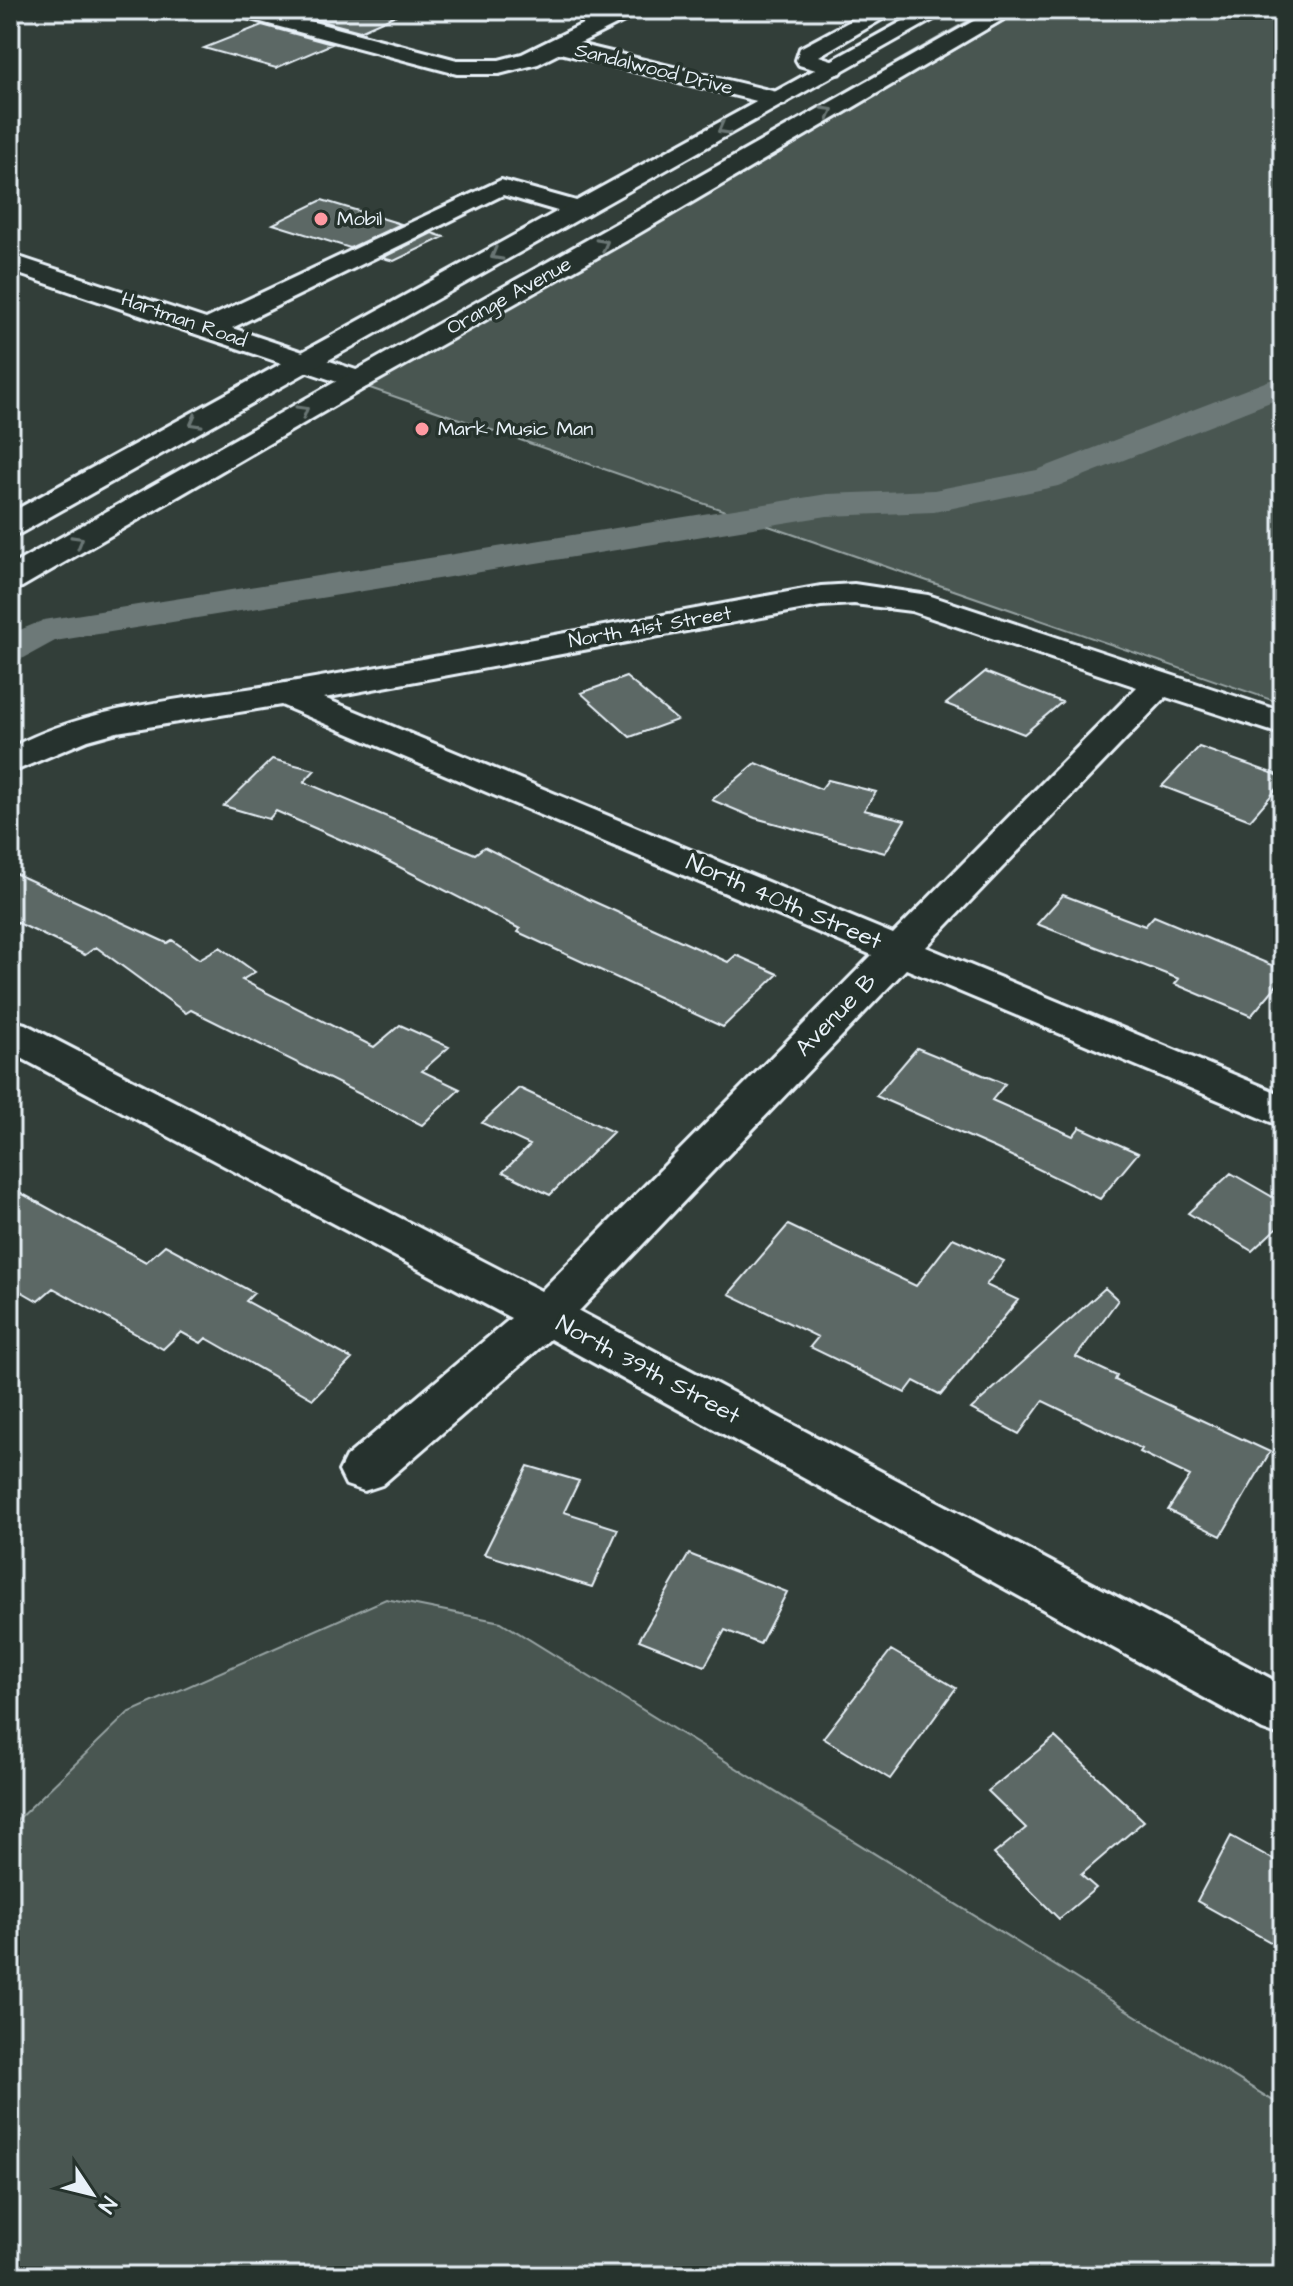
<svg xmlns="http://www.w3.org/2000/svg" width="1293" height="2286" font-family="'Architects Daughter',sans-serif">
	<rect width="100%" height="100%" fill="#323e39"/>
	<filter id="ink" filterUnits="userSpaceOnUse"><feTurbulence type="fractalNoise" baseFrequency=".0125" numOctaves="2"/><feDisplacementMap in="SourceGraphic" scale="16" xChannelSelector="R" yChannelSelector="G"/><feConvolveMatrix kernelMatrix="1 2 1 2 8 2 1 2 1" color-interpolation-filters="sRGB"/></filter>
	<g filter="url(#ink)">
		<path fill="#495651" stroke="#98a4a4" stroke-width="2" d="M 987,10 L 992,10 L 474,304 Z
			M 1023,10 L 1283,10 L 1283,704 L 367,387 L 630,240 Z
			M 386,1599 L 501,1622 L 1283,2107 L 1283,2276 L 10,2276 L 10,1827 L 128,1713 Z"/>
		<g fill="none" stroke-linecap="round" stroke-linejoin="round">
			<path fill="#6d7978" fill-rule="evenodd" d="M 1283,375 L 1283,397 L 1058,486 L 934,512 L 827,516 L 55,641 L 24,658 L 10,662 L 10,634 L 44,620 L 827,494 L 934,490 L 1037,470 Z"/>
		</g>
		<path fill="#5c6865" stroke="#e8f1f8" stroke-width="2" d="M 301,10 L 407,10 L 360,31 L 292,13 Z
			M 262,25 L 332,44 L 276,68 L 204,48 Z
			M 322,200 L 401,224 L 350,248 L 273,224 Z
			M 432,233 L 444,237 L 394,261 L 382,258 Z
			M 985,672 L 1062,702 L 1024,734 L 946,704 Z
			M 626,677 L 677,720 L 630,737 L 581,693 Z
			M 1199,747 L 1283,777 L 1283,782 L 1250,820 L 1162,786 Z
			M 272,759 L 315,770 L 304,782 L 475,854 L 484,847 L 588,899 L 728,962 L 736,955 L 778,974 L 723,1027 L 518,932 L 520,929 L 380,857 L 276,811 L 269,819 L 224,806 Z
			M 756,763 L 821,789 L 828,780 L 876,792 L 864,810 L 905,820 L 885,853 L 755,818 L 712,800 Z
			M 10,871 L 167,943 L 172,940 L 199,959 L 220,947 L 255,972 L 242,980 L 374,1047 L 400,1025 L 449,1047 L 422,1071 L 460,1089 L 422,1125 L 191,1010 L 186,1013 L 96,947 L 85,955 L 10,919 Z
			M 1063,895 L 1145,926 L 1154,916 L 1283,970 L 1283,978 L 1251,1016 L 1175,984 L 1179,979 L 1037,924 Z
			M 917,1048 L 1005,1084 L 992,1100 L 1073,1136 L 1080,1127 L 1138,1153 L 1100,1199 L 997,1149 L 876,1096 Z
			M 519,1088 L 613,1132 L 550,1195 L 503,1172 L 530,1145 L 482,1123 Z
			M 1231,1173 L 1283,1203 L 1283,1222 L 1252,1251 L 1188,1213 Z
			M 10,1187 L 146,1262 L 165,1245 L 254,1293 L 246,1301 L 352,1359 L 313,1399 L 206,1338 L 201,1343 L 181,1332 L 163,1349 L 53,1288 L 38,1301 L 10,1285 Z
			M 788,1225 L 916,1286 L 953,1238 L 1004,1261 L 986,1285 L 1018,1300 L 941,1395 L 914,1381 L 905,1393 L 810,1347 L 818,1337 L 729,1294 Z
			M 1105,1288 L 1118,1300 L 1076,1357 L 1117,1376 L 1115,1380 L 1270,1452 L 1221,1536 L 1168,1510 L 1190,1476 L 1140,1452 L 1142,1449 L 1043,1401 L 1019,1434 L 971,1409 Z
			M 528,1466 L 579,1481 L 564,1512 L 618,1529 L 592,1587 L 484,1554 Z
			M 689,1554 L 787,1592 L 760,1644 L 725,1630 L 705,1666 L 639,1640 Z
			M 891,1650 L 956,1688 L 890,1779 L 823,1738 Z
			M 1055,1737 L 1144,1821 L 1081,1875 L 1096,1888 L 1059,1919 L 994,1854 L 1026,1828 L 988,1791 Z
			M 1231,1836 L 1283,1865 L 1283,1949 L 1197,1901 Z"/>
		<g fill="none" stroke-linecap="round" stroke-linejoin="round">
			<defs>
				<path id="minor" d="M 232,10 L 268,10 L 457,60 L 499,60 L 522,54 L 611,10 L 639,10 L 636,15 L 578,44 L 785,94 L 789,99 L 785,104 L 777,106 L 560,53 L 538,64 L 499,74 L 457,74 L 235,15 Z
					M 871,10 L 898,10 L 819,56 L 841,63 L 844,68 L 841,73 L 833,75 L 799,65 L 796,60 L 800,48 Z
					M 501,180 L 587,204 L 591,209 L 587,214 L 578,217 L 503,195 L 232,328 L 368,374 L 372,380 L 368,386 L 358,389 L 10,271 L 10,254 L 206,319 Z
					M 854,584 L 928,595 L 1283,712 L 1283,735 L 1166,697 L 926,947 L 1283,1095 L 1283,1127 L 906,969 L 579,1311 L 1283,1685 L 1283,1737 L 1263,1730 L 550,1339 L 382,1485 L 364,1491 L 346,1485 L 339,1471 L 346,1457 L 511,1318 L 10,1052 L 10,1020 L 25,1024 L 541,1291 L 872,955 L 281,705 L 117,732 L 88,740 L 10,773 L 10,748 C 97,702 197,699 291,682 C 468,652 644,618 821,586 ZM 854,604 L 911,611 L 1137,687 L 893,934 L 324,698 L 821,606 Z"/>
				<path id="major" d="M 923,10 L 950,10 L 21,533 L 10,535 L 10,513 Z
					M 993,10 L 1019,10 L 626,241 L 368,386 L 22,587 L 10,590 L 10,566 Z"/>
			</defs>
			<use href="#minor" stroke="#e8f1f8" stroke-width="6"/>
			<use href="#major" stroke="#e8f1f8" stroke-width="6"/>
			<use href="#minor" fill="#26332d" fill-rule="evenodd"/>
			<use href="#major" fill="#26332d" fill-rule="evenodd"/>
		</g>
		<defs><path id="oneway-chevron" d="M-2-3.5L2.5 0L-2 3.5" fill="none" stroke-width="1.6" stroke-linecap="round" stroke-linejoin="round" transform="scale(2)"/></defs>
		<g stroke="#6a7674">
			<use href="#oneway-chevron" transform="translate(828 112) rotate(-30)"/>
			<use href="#oneway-chevron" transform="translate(723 129) rotate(151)"/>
			<use href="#oneway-chevron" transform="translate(603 244) rotate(-29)"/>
			<use href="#oneway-chevron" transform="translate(496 255) rotate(151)"/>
			<use href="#oneway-chevron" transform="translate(303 411) rotate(-30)"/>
			<use href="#oneway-chevron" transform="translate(195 422) rotate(151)"/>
			<use href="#oneway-chevron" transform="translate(78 541) rotate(-30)"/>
		</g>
	</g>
	<g fill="#ff9aa2" stroke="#26332d" stroke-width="3">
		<circle cx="321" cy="219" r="8"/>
		<circle cx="422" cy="429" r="8"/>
	</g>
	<g text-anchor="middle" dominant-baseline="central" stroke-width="7" stroke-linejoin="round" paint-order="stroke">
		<g font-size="20" fill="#e8f1f8" stroke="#26332d">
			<text transform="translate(654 69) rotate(14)">Sandalwood Drive</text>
			<text transform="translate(509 296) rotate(-29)">Orange Avenue</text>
			<text transform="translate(184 320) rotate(19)">Hartman Road</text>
			<text transform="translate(650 627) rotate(-10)">North 41st Street</text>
		</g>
		<g font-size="20" fill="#e8f1f8" stroke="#26332d" text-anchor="start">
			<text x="337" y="219">Mobil</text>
			<text x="438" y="429">Mark Music Man</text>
		</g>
		<g font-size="24" fill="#e8f1f8" stroke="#26332d">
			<text transform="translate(784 902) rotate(23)">North 40th Street</text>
			<text transform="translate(836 1015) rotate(-46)">Avenue B</text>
			<text transform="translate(648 1370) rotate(28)">North 39th Street</text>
		</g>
	</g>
	<rect width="1293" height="2286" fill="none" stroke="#26332d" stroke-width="40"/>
	<rect x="20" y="20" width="1253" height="2246" fill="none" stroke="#e8f1f8" stroke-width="3" filter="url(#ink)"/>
	<g transform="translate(92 2194) rotate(125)" stroke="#26332d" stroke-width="6" paint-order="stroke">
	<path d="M0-6L14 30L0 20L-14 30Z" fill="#e8f1f8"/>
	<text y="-12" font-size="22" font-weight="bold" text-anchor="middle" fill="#e8f1f8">N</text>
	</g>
</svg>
